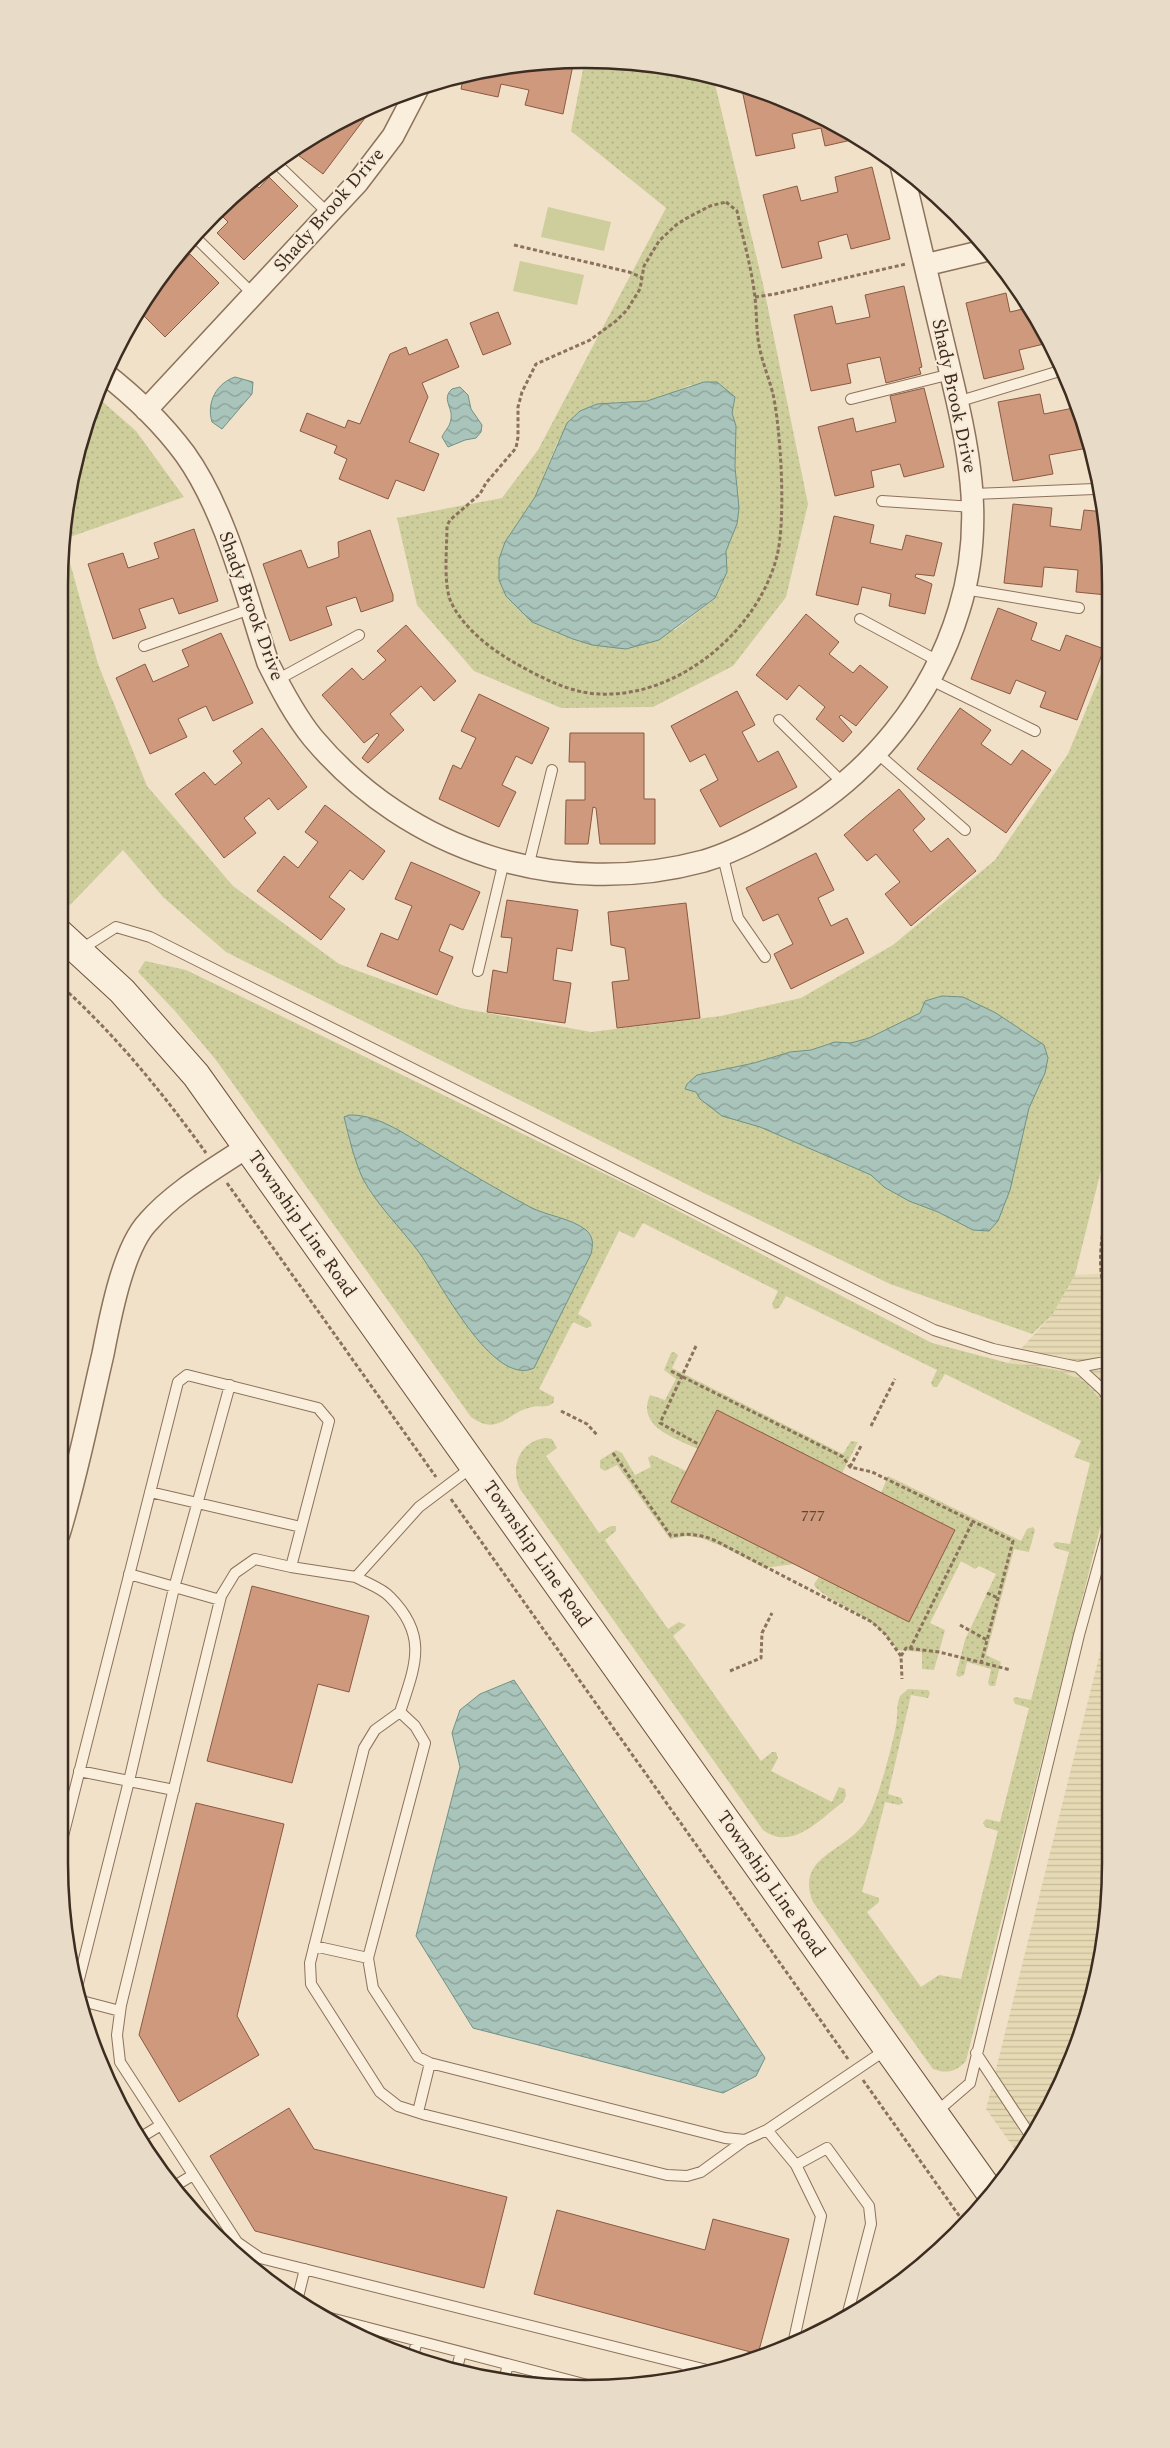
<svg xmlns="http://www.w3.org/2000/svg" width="1170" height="2448" font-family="Spectral,serif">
	<defs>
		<pattern id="farmland-rules" width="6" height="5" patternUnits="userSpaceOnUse" patternTransform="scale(1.25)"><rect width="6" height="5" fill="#e6dab5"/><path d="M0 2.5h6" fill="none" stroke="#c6bb9b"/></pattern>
		<pattern id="grass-dots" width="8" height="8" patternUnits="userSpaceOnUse" patternTransform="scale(1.25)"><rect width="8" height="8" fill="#cdce9b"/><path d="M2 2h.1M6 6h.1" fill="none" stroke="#b1b185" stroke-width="1.8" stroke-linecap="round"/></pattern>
		<pattern id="forest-firs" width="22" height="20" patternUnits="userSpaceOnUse" patternTransform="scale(1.25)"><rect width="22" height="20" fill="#cdce9b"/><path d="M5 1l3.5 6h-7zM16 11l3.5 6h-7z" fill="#b1b185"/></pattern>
		<pattern id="water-waves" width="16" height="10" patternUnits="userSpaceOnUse" patternTransform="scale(1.25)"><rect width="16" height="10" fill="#a9c4ba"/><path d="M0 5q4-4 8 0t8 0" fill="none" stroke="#8b9f97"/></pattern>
	</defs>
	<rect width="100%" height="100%" fill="#f0e1c8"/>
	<path fill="url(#farmland-rules)" d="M 1109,1262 L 1110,1411 L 1085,1382 L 1008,1363 L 1052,1315 L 1075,1275 L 1107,1273 Z
		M 1110,1613 L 1111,1863 L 1101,1965 L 1071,2064 L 1021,2158 L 986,2109 Z"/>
	<path fill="url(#grass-dots)" fill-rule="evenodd" d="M 585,59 L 687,69 L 713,76 L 763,284 L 808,504 L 786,597 L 733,666 L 653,707 L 561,708 L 474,671 L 417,605 L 397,518 L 502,498 L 538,450 L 666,208 L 571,131 ZM 690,385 L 735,397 L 732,413 L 736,426 L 735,467 L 738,494 L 737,524 L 726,551 L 722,585 L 714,599 L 675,630 L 573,639 L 532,622 L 505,542 L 535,497 L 558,441 L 616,402 L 634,403 L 663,397 Z
		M 95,395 L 136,431 L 184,497 L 67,538 L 69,481 Z
		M 67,552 L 98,664 L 147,786 L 233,886 L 339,964 L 460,1008 L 591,1032 L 721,1016 L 801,998 L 893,945 L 995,860 L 1068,754 L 1107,659 L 1109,1138 L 1075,1275 L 1052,1315 L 1032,1334 L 890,1284 L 696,1189 L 226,952 L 163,897 L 123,850 L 70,905 L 59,897 L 59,585 L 62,553 Z
		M 145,961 L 186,970 L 236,994 L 640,1191 L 932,1343 L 1008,1363 L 1057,1370 L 1085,1382 L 1110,1411 L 1110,1485 L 1107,1500 L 966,2061 C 956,2072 947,2074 933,2069 L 813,1902 C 794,1856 847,1852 866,1821 C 877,1804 892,1747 896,1726 C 898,1716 896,1705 900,1696 L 908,1689 L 928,1690 L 930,1693 L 928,1698 L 911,1695 L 888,1794 L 901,1798 L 903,1803 L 899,1805 L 885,1802 L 862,1892 L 879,1898 L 879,1902 L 867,1912 L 921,1987 L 939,1975 L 961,1979 L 998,1831 L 985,1827 L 983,1823 L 986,1819 L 1000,1822 L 1029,1708 L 1015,1704 L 1013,1699 L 1015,1697 L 1031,1700 L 1069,1552 L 1055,1548 L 1053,1544 L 1056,1542 L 1070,1544 L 1090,1463 L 1074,1457 L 1081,1441 L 945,1374 L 937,1387 L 933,1387 L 931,1383 L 937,1370 L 786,1296 L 779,1308 L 774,1309 L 772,1304 L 778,1291 L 643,1223 L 634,1238 L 619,1231 L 578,1314 L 590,1321 L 592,1326 L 586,1328 L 573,1322 L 539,1389 L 554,1397 L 554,1402 C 548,1409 540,1405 532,1407 C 507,1412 499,1437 471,1417 L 216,1060 L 175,1011 L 138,972 Z
		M 674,1352 L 678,1355 L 672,1368 L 843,1454 L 851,1441 L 858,1442 L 842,1473 L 717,1410 L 698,1449 C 675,1438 636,1427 650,1395 L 665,1400 L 676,1379 L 664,1370 L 671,1353 Z
		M 545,1438 L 552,1439 L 557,1448 L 546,1456 L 599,1533 L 611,1526 L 616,1526 L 616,1531 L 605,1540 L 668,1629 L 679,1622 L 686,1625 L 673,1636 L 761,1761 L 772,1752 L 776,1752 L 778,1758 L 771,1771 L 832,1802 L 839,1787 L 845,1789 L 846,1796 L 843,1802 C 820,1819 792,1852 763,1830 L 520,1489 C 510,1467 519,1442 545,1438 Z
		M 616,1450 L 622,1453 L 635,1475 L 651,1467 L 648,1458 L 652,1455 L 686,1471 L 671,1502 L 794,1564 L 764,1568 L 724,1547 L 701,1538 L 686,1536 L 670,1539 L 617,1465 L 605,1471 L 600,1468 L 600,1460 Z
		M 888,1476 L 1021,1541 L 1027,1529 L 1033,1527 L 1035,1530 L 1029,1552 L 1014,1549 L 986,1655 L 1001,1662 L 995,1686 L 990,1686 L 988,1683 L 991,1669 L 967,1662 L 964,1675 L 959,1677 L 956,1675 L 965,1640 L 996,1574 L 979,1566 L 975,1569 L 961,1561 L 930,1623 L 945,1630 L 934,1670 L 922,1669 L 922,1652 L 898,1650 C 890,1640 882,1630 871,1622 C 853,1609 832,1602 815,1587 L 814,1584 L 819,1577 L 909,1622 L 955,1530 L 881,1493 Z"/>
	<path fill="url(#forest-firs)" d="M 69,481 L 67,552 L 62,553 L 69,483 Z"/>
	<path fill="#cdce9b" d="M 548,207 L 611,222 L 604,251 L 541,237 Z
		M 520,261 L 584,275 L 577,305 L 513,291 Z"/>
	<path fill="url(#water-waves)" stroke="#6f9387" d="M 235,377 L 253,382 L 252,394 L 222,429 L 212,422 C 206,402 217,383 235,377 Z
		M 704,382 L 717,382 L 735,397 L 732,413 L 736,426 L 735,467 L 739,508 L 737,524 L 726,551 L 727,572 L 715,598 L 659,640 L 626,649 L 592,645 L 573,639 L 532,622 L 506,596 L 499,580 L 499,559 L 505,542 L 535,497 L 567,423 L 580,411 L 597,404 L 647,401 Z
		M 460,387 L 468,395 L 471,409 L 482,425 L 481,432 L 476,438 L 465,440 L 448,447 L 442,437 C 445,430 450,427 451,419 C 453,407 441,399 452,389 Z
		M 942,996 L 963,997 L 996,1013 L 1044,1045 L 1048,1058 L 1045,1073 L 1029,1108 L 1010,1190 L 998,1221 L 989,1231 L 973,1230 L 938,1212 L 909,1201 L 884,1187 L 871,1175 L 760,1127 L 722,1116 L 700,1099 L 696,1092 L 685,1089 L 687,1084 L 697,1075 L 754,1063 L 790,1052 L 811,1050 L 835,1042 L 851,1043 L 869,1038 L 920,1013 L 925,1001 Z
		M 349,1115 C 379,1114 409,1137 435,1152 C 466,1171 498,1190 530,1207 C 547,1216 571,1218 586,1230 C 594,1237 593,1245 591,1254 L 534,1368 C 492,1388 439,1279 418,1251 C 400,1227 377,1205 363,1179 C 354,1160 349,1137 344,1117 Z
		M 514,1680 L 765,2058 L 756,2076 L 723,2093 L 473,2028 L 416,1936 L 460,1767 L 452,1733 L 460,1710 L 480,1694 Z"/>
	<path fill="#ce997d" stroke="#8c5941" d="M 574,60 L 563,114 L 525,105 L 529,90 L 501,84 L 498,97 L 461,89 L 464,74 L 482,69 Z
		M 741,85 L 786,99 L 856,139 L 825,146 L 821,128 L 792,134 L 795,148 L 756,156 Z
		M 377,102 L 323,174 L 290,149 L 292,148 Z
		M 872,167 L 890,239 L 851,249 L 847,234 L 818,242 L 822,258 L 782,268 L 763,195 L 797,186 L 801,201 L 838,192 L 835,177 Z
		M 269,177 L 298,206 L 244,260 L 217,233 L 228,222 L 216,210 L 252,181 L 259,188 Z
		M 190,254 L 219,283 L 165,337 L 138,310 L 150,299 L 146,295 L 147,293 L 175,259 L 180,265 Z
		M 904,286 L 922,367 L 919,368 L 921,374 L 886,383 L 880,357 L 847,364 L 851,383 L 811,391 L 794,315 L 832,306 L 836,324 L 870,317 L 865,295 Z
		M 1006,293 L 1010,312 L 1027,308 L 1048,343 L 1019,350 L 1024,369 L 984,379 L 966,303 Z
		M 498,312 L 511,344 L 483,355 L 470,323 Z
		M 447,339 L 459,367 L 422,383 L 428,397 L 409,442 L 439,454 L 424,491 L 396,480 L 388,499 L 339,479 L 347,459 L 334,453 L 337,446 L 300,431 L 307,413 L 345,428 L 348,420 L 360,424 L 390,354 L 406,347 L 409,355 Z
		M 924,388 L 944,467 L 904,477 L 900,464 L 871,471 L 874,487 L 835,496 L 818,427 L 853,418 L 856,432 L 896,422 L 890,396 Z
		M 1040,394 L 1044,414 L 1078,407 L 1088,448 L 1049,455 L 1053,474 L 1013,481 L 998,402 Z
		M 1013,504 L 1052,508 L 1050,526 L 1081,530 L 1084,510 L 1106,512 L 1107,595 L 1076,592 L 1078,570 L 1044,567 L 1042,587 L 1004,583 Z
		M 834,516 L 874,525 L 870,543 L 902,550 L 906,535 L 942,543 L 934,576 L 916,574 L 915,577 L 932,584 L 925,614 L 889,606 L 891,594 L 862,587 L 858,605 L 816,595 Z
		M 194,529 L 218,601 L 179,614 L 173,598 L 139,609 L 146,628 L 113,639 L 88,564 L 123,553 L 128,568 L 159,558 L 154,543 Z
		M 370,530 L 393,595 L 393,601 L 361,612 L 356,597 L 326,607 L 332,625 L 290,641 L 263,564 L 301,550 L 308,568 L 339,557 L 338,542 Z
		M 998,608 L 1037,623 L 1031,640 L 1060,651 L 1066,635 L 1104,649 L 1077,720 L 1040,707 L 1046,692 L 1016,680 L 1010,694 L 971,679 Z
		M 806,614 L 839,642 L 829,654 L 853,673 L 860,665 L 888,687 L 856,726 L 841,715 L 839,717 L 852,732 L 843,742 L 816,719 L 825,707 L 799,685 L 787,700 L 756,675 Z
		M 406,625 L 456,681 L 434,701 L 421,686 L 390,714 L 404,730 L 368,763 L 362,758 L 379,735 L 377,733 L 364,743 L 322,695 L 352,668 L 363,680 L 386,660 L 377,651 Z
		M 221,633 L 253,703 L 213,721 L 206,706 L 178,719 L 187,737 L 150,754 L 116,678 L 145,664 L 153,682 L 189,666 L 182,650 Z
		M 737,691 L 755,725 L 742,732 L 758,762 L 778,751 L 797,787 L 720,827 L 700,790 L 718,780 L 705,754 L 690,762 L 671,726 Z
		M 479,694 L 549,728 L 532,764 L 516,756 L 502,785 L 516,792 L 499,827 L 439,799 L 453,765 L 461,769 L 476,738 L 461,731 Z
		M 960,708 L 991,730 L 981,744 L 1011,765 L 1022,750 L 1051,770 L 1006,833 L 917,769 Z
		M 262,728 L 307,787 L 278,810 L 269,798 L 244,818 L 256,833 L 224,858 L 175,794 L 204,772 L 215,785 L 242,763 L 233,751 Z
		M 570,733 L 644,733 L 644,799 L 655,799 L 655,844 L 600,844 L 596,808 L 593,807 L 588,844 L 565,844 L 566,800 L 585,800 L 585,762 L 569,762 Z
		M 899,789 L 925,819 L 913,830 L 931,852 L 948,838 L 976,871 L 911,926 L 885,894 L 900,882 L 876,854 L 867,861 L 844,835 Z
		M 325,805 L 385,851 L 363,880 L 350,870 L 329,897 L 345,909 L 321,940 L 257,891 L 284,856 L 298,868 L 318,842 L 305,832 Z
		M 816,853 L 834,890 L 818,898 L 831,926 L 847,918 L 864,953 L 791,989 L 774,954 L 793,944 L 778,914 L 763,921 L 746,888 Z
		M 411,862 L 480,892 L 463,930 L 450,924 L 439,951 L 453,957 L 437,995 L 367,966 L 381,933 L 398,940 L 412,906 L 395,899 Z
		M 507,900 L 578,910 L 572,951 L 557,948 L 553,980 L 571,983 L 565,1023 L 487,1012 L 493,970 L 507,973 L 512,938 L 501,937 Z
		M 686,903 L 700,1018 L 617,1028 L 612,982 L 629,980 L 625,948 L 611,945 L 608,912 Z
		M 717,1410 L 955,1530 L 909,1622 L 671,1502 Z
		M 252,1586 L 369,1616 L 349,1692 L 318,1684 L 292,1783 L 207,1761 Z
		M 196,1803 L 284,1824 L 237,2016 L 259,2055 L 179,2102 L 139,2035 Z
		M 289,2108 L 314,2149 L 507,2197 L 484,2288 L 255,2231 L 210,2156 Z
		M 557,2210 L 705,2250 L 713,2219 L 789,2239 L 758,2354 L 534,2294 Z"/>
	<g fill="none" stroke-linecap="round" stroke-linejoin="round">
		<defs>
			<path id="lane" d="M 275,162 L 329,214
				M 194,236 L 254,295
				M 851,399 L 951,374
				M 957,402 L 1063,370
				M 973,494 L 1094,489
				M 882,501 L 974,507
				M 964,589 L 1079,608
				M 860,619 L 938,661
				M 144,646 L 250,609
				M 929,679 L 1035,731
				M 277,680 L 359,635
				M 779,720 L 844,784
				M 877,753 L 965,830
				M 722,853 L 738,918 L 765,957
				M 528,867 L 552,770
				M 80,950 L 116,927 L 150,937 L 934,1330 L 993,1349 L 1078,1367 L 1105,1362 L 1110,1353
				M 478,971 L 504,861
				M 1078,1367 L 1103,1390 L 1110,1400
				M 150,1492 L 301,1527
				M 291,1567 L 255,1559 L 235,1573 L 221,1596 L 121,2005 L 117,2035 L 120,2062 L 237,2242 L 260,2258 L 711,2371
				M 129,1574 L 220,1600
				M 356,1577 C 366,1583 382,1588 390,1597 C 429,1636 415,1666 400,1712 L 415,1726 L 425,1743 L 368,1958 L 373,1988 L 418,2057 L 430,2063 L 725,2138 L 745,2140 L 767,2130
				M 400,1712 L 375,1730 L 364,1748 L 310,1963 L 311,1984 L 380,2092 L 398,2106 L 426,2115 L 667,2175 L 687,2176 L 701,2172 L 745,2140
				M 79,1771 L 174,1790
				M 59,1852 L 178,1382 L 187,1375 L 318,1408 L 329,1421 L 291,1567 L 356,1577 L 419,1507 L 472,1467
				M 314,1946 L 368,1958
				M 76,1991 L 129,1781 L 174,1588 L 230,1385
				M 78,2000 L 120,2011
				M 976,2053 L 1032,2138
				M 418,2112 L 430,2063
				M 934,2114 L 970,2083 L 1079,1635 L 1110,1523
				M 138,2139 L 161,2125
				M 173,2187 L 193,2175
				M 297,2301 L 305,2269
				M 315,2314 L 599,2388
				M 846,2320 L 871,2224 L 869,2206 L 827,2148 L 796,2165 L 767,2130 L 887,2049
				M 363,2337 L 365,2327
				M 793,2344 L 821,2216 L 796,2165
				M 412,2360 L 417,2341
				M 456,2372 L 461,2352
				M 685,2377 L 688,2366
				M 504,2381 L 508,2364"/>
			<path id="street" d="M 925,265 L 988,250
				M 104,373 C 135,397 162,423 185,454 C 226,511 246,596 268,663 C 281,689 295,716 313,738 C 409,852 560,900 704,861 C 734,852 764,836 790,821 C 870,775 932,699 959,610 C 989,514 964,430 942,337 C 928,279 915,222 901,165
				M 146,410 L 358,182 L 393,136 L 418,88
				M 59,1534 C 77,1475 89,1414 103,1354 C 110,1318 123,1248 148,1222 C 175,1191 213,1170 247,1147"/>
			<path id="secondary" d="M 59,933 L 122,991 L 196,1075 L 992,2195"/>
		</defs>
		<use href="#lane" stroke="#8c725c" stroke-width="12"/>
		<use href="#street" stroke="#8c725c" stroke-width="24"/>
		<use href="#secondary" stroke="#6e533f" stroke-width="30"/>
		<path stroke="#8c725c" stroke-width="3" stroke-dasharray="4 2.5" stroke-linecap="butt" d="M 726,202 L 737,211 C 743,239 752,269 755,298 C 757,314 756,330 759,345 C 762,362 769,378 773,394 C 781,431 786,520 777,556 C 758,631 678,698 599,694 C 570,693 540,677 515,663 C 492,650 463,628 451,602 C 443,584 447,547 447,526 L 450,520 L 480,494 L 486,483 L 516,448 L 518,437 L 518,407 L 522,392 L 536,364 L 590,340 L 616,321 L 627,310 L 640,289 L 644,266 L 659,241 L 676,225 L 687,218 L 710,206 Z
			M 514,245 L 629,272 L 641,277
			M 755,297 L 775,294 L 906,264
			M 59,984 C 115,1034 162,1092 206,1153
			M 227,1183 L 436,1477
			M 1109,1197 C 1102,1236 1094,1267 1109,1305
			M 696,1346 L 660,1423 L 700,1445
			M 671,1371 L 843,1457 L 850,1467 L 872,1472 L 1013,1541 L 981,1663
			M 561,1411 L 587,1424 L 598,1436
			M 871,1426 L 895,1379
			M 613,1453 L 671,1536 C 687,1533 699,1534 714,1540 L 872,1622 L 885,1634 L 901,1656 L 902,1679
			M 850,1467 L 862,1444
			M 451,1499 L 848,2059
			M 987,1593 L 998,1598
			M 960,1625 L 987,1640
			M 910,1649 L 973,1521
			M 901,1656 L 906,1648 L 939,1652 L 1011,1670
			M 730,1671 L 761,1658 L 762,1633 L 772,1613
			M 863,2080 L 965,2224"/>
		<use href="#lane" stroke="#faeedc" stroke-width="10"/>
		<use href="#street" stroke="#faeedc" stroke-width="21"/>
		<use href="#secondary" stroke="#faeedc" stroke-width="28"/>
	</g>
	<g text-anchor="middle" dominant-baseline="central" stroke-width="4" stroke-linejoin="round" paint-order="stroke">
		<g font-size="16" fill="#614737">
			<text x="813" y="1516">777</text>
		</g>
		<g font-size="19" fill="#3d2c20" stroke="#f7ebd8">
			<text transform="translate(329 210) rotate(-49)">Shady Brook Drive</text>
			<text transform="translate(954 396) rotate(78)">Shady Brook Drive</text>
			<text transform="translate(251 606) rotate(70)">Shady Brook Drive</text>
			<text transform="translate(302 1224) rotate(55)">Township Line Road</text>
			<text transform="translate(537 1554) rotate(55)">Township Line Road</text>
			<text transform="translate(771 1884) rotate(55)">Township Line Road</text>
		</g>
	</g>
	<path d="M0 0H1170V2448H0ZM585 68H585A517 517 0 0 1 1102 585V1863A517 517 0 0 1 585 2380H585A517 517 0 0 1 68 1863V585A517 517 0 0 1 585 68Z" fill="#e8dcc9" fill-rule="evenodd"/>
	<path fill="none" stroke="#3d2c20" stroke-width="2.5" d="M585 68H585A517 517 0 0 1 1102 585V1863A517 517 0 0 1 585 2380H585A517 517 0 0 1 68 1863V585A517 517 0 0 1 585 68Z"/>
</svg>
